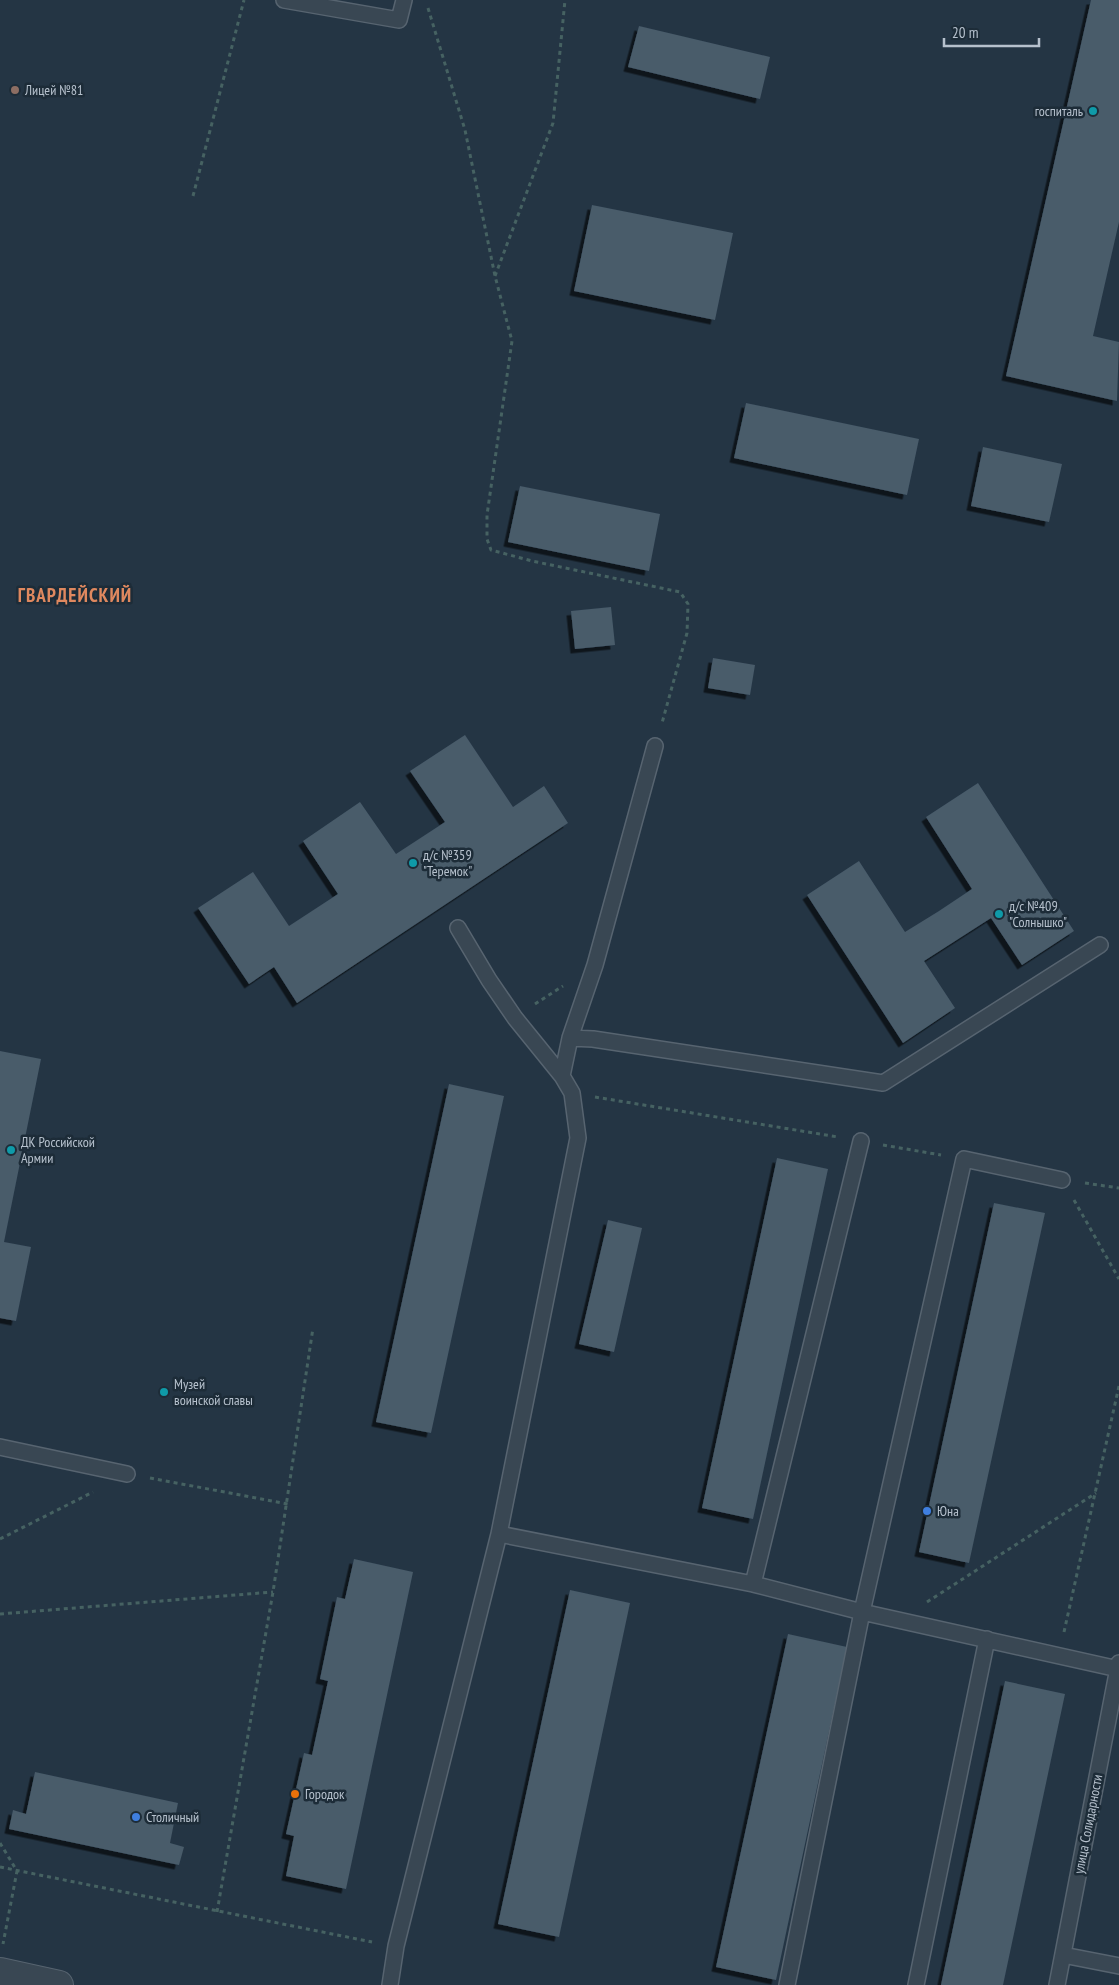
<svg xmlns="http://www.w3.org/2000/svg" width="1119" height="1985" font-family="'PT Sans Narrow',sans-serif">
	<defs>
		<filter id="shadow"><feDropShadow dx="-4.5" dy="4.5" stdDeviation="0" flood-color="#0009"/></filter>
	</defs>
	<rect width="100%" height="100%" fill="#243544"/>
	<path fill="#485b6a" filter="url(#shadow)" d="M 1091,0 L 1119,0 L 1119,222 L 1093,336 L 1119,342 L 1117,401 L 1006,376 Z
		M 639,26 L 770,57 L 760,99 L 628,67 Z
		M 592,205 L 733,233 L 715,320 L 574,291 Z
		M 746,403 L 919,439 L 907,495 L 734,458 Z
		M 983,447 L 1062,464 L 1049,522 L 971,506 Z
		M 520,486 L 660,514 L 649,571 L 508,542 Z
		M 611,607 L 615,645 L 575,649 L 571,611 Z
		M 713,658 L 755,665 L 750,695 L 708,688 Z
		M 465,735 L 513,807 L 544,786 L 568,823 L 297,1003 L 274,967 L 249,984 L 198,908 L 253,872 L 289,926 L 338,894 L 303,841 L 360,802 L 396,854 L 445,822 L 410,771 Z
		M 978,783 L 1074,931 L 1022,965 L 991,918 L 924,961 L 955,1008 L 903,1043 L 807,895 L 859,861 L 905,932 L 939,911 L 972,889 L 926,817 Z
		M 0,1051 L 41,1059 L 4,1242 L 31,1247 L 16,1321 L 0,1318 Z
		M 449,1084 L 504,1096 L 431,1433 L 376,1422 Z
		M 777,1158 L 828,1169 L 753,1519 L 702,1508 Z
		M 994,1203 L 1045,1213 L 969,1563 L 919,1552 Z
		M 608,1220 L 642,1228 L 614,1352 L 579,1344 Z
		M 354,1559 L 413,1572 L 346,1889 L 286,1876 L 294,1836 L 286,1834 L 304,1753 L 312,1755 L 328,1681 L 320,1679 L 337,1597 L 345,1599 Z
		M 570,1590 L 630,1603 L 559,1937 L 498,1924 Z
		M 788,1634 L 847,1647 L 776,1980 L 716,1967 Z
		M 1005,1681 L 1065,1694 L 1003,1985 L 941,1985 Z
		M 35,1772 L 178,1803 L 170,1843 L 184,1847 L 179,1865 L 9,1829 L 13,1810 L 26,1814 Z"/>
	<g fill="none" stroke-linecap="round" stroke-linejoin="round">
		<defs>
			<path id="lane" d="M 284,0 L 399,20 L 404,0
				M 570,1038 L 593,1039 L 883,1083 L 1100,945
				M 562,1076 L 570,1038 L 595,965 L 655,746
				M 0,1447 L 127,1474
				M 499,1534 L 753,1584 L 862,1612 L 1118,1669
				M 753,1584 L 861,1141
				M 1063,1955 L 1119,1966
				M 390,1985 L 396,1946 L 499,1534 L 578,1138 L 572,1093 L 562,1076 L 515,1018 L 489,980 L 458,928
				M 787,1985 L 862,1612 L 964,1159 L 1062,1180
				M 916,1985 L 987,1639
				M 1057,1985 L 1119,1663"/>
			<path id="street" d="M 0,1972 L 59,1985"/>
		</defs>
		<use href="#lane" stroke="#576470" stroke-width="18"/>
		<use href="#street" stroke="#576470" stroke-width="30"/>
		<path stroke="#466262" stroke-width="3" stroke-dasharray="4 4" stroke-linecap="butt" d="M 428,8 L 465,130 L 495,276 L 512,341 L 487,515 L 487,539 L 491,550 L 532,561 L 680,592 L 688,604 L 687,633 L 662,723
			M 193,196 L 244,0
			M 495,276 L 553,123 L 565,0
			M 535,1004 L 563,986
			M 595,1097 L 838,1137
			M 883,1145 L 941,1155
			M 1085,1183 L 1119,1188
			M 1074,1200 L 1119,1279
			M 150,1478 L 288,1504
			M 0,1539 L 93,1492
			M 927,1602 L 1096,1493
			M 0,1614 L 273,1592
			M 1064,1632 L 1119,1386
			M 0,1843 L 17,1871 L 3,1944
			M 0,1867 L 372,1942
			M 217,1912 L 273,1592 L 313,1328"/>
		<use href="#lane" stroke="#394753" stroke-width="15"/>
		<use href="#street" stroke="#394753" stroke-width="28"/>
	</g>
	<circle fill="#8d6e63" stroke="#1d2c38" stroke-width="2" cx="15" cy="90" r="5"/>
	<g fill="#0f9aa8" stroke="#1d2c38" stroke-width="2">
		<circle cx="1093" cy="111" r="5"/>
		<circle cx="413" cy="863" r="5"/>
		<circle cx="999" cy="914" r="5"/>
		<circle cx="11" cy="1150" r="5"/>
		<circle cx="164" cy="1392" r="5"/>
	</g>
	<g fill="#3f7fe0" stroke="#1d2c38" stroke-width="2">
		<circle cx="927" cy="1511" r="5"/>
		<circle cx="136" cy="1817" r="5"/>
	</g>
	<circle fill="#e8710a" stroke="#1d2c38" stroke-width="2" cx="295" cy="1794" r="5"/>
	<g text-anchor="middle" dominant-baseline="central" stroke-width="5" stroke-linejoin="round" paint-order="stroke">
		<g font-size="14" fill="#b6c1cd" stroke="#1d2c38" text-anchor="start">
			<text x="25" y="90">Лицей №81</text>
			<text x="1083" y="111" text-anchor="end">госпиталь</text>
			<text x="423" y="855">д/с №359<tspan x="423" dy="16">"Теремок"</tspan></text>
			<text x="1009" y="906">д/с №409<tspan x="1009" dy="16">"Солнышко"</tspan></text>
			<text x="21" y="1142">ДК Российской<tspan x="21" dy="16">Армии</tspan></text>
			<text x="174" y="1384">Музей<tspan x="174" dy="16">воинской славы</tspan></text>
			<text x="937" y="1511">Юна</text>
			<text x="305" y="1794">Городок</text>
			<text x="146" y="1817">Столичный</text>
		</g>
		<g font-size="14" fill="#b6c1cd" stroke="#1d2c38">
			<text transform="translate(1088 1824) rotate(-79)">улица Солидарности</text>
		</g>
		<g font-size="19" font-weight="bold" letter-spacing="1" fill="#df885f" stroke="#1d2c38">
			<text x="75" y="595">ГВАРДЕЙСКИЙ</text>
		</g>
	</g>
	<path d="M944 38v8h95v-8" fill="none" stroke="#b6c1cd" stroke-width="2.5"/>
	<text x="952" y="38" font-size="15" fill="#b6c1cd" stroke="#1d2c38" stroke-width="4" paint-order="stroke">20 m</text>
</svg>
